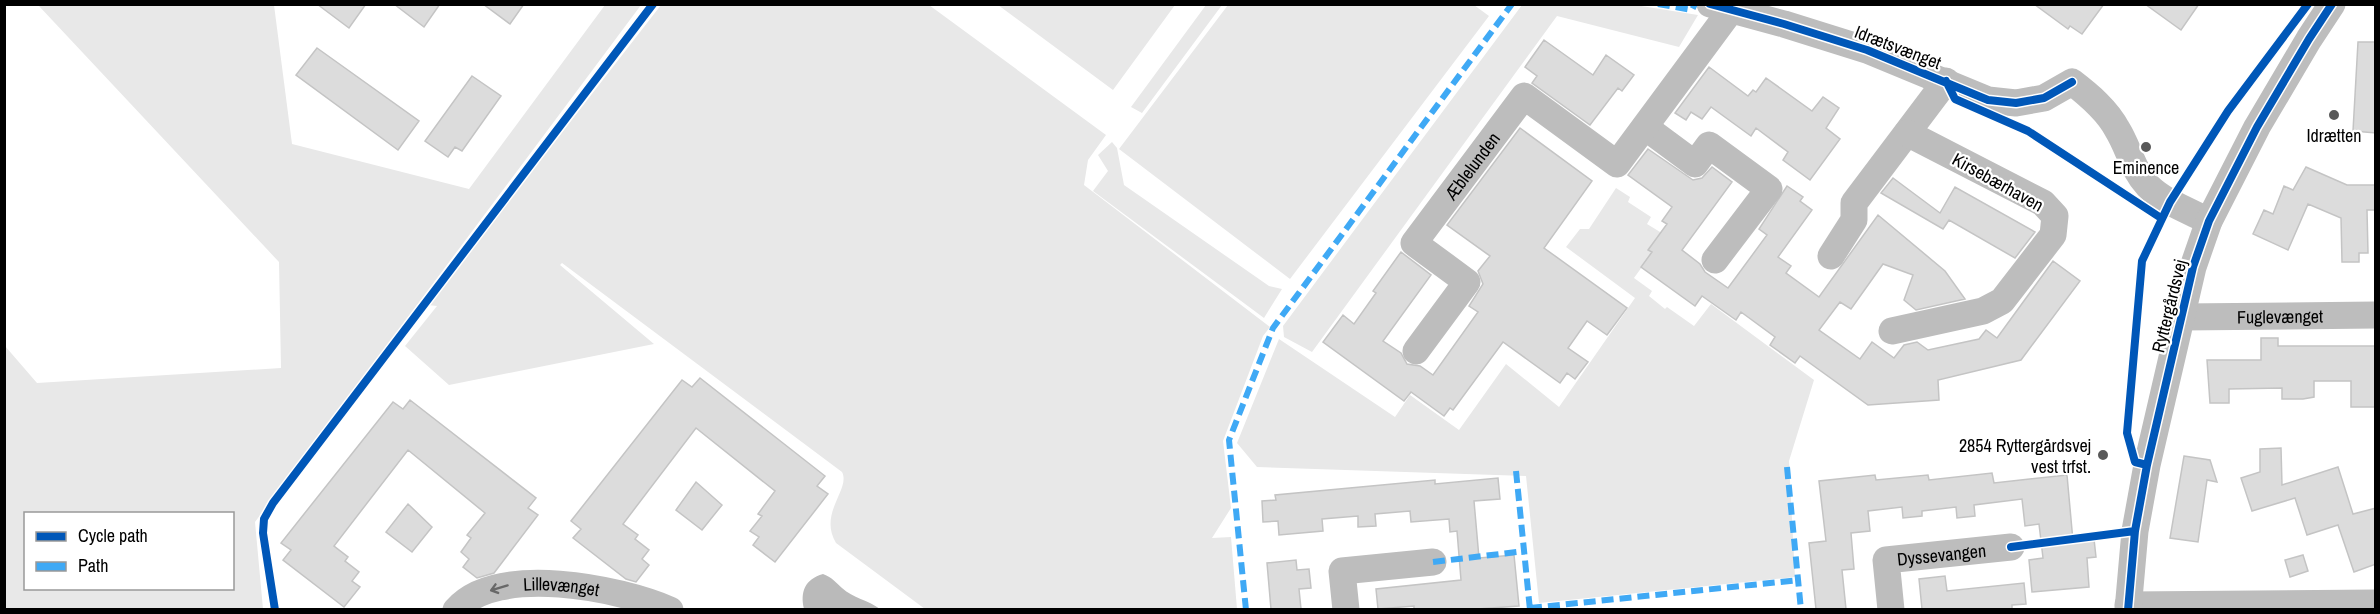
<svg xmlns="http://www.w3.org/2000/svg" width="2380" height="614" font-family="'Archivo Narrow',sans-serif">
	<rect width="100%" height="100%" fill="#fff"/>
	<path fill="#e8e8e8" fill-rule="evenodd" d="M 38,5 L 274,5 L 292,144 L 469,189 L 605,5 L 641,5 L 255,522 L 263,609 L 5,609 L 5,346 L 37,383 L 281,368 L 279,262 ZM 26,514 L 232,514 L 232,588 L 26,588 Z
		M 661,5 L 929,5 L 1106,135 L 1088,160 L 1084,185 L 1270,327 L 1263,336 L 1223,441 L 1231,508 L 1212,538 L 1231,537 L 1237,609 L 925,609 L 836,543 C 818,513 851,489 842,472 L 562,263 L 560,265 L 654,344 L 449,385 L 405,346 L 437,306 L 428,305 Z
		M 998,5 L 1175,5 L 1113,90 Z
		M 1206,5 L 1222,5 L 1142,113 L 1131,107 Z
		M 1474,5 L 1489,16 L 1290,279 L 1119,149 L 1228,5 Z
		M 1522,5 L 1635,5 L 1698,15 L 1679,47 L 1557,16 L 1312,352 L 1284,337 L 1283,326 Z
		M 1112,142 L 1117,148 L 1124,185 L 1269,286 L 1282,289 L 1264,318 L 1093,191 L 1108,171 L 1098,155 Z
		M 1616,188 L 1630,197 L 1628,202 L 1651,217 L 1647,224 L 1665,235 L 1634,278 L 1652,291 L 1649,296 L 1665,309 L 1667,307 L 1694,326 L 1711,304 L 1814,380 L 1789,461 L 1795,577 L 1539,603 L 1526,476 L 1257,467 L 1237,443 L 1279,339 L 1395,417 L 1410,395 L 1459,430 L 1506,364 L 1559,407 L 1635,298 L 1566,247 L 1580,229 L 1589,229 Z"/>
	<path fill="#bababa" d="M 823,574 C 833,578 835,582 842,588 C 853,598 868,600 880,609 L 804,609 C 800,592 805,579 823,574 Z"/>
	<path fill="#dcdcdc" stroke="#c4c4c4" stroke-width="1.5" d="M 317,4 L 366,4 L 349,28 Z
		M 394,4 L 440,4 L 424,27 Z
		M 483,4 L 524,4 L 510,24 Z
		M 2034,4 L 2104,4 L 2082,34 L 2070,26 L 2068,29 Z
		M 2145,4 L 2199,4 L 2181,30 Z
		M 1544,40 L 1593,75 L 1606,55 L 1634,75 L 1622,91 L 1618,88 L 1590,125 L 1532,83 L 1537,76 L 1525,67 Z
		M 2358,42 L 2376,42 L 2376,133 L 2353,131 Z
		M 317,48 L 419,121 L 398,150 L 296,75 Z
		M 1709,67 L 1748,96 L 1753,90 L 1756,92 L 1766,78 L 1812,111 L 1823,97 L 1839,108 L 1826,128 L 1840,139 L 1810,180 L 1783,160 L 1788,152 L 1756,128 L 1751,136 L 1711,107 L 1702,119 L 1691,112 L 1686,120 L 1675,113 Z
		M 472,76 L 501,96 L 462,151 L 455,147 L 448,157 L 425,141 Z
		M 1520,128 L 1592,181 L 1544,248 L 1627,308 L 1607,335 L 1587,321 L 1568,348 L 1588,362 L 1575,379 L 1567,373 L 1560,383 L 1503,342 L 1453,410 L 1450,408 L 1444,416 L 1411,392 L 1404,401 L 1323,342 L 1343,315 L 1354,324 L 1376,293 L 1373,291 L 1401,252 L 1431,275 L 1383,341 L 1401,353 L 1407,364 L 1420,366 L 1433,375 L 1478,312 L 1469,306 L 1483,284 L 1478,271 L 1490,256 L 1447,225 Z
		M 1648,149 L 1693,180 L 1702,178 L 1712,167 L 1732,182 L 1682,250 L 1700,264 L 1705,272 L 1728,288 L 1767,235 L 1759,229 L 1787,186 L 1803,197 L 1800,201 L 1812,210 L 1778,257 L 1791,266 L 1786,273 L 1819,297 L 1878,215 L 1945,271 L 1965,299 L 1916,310 L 1904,300 L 1913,275 L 1883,264 L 1851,309 L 1840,302 L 1819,330 L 1860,359 L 1872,342 L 1894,358 L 1904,345 L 1917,342 L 1928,350 L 1979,339 L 1986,330 L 1997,338 L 2053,261 L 2080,281 L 2021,360 L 1938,380 L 1939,400 L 1868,405 L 1800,356 L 1795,363 L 1770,345 L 1775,337 L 1741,312 L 1736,320 L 1702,296 L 1695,306 L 1641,267 L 1652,252 L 1648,250 L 1667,224 L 1662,221 L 1672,207 L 1628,175 Z
		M 2306,167 L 2347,185 L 2376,185 L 2376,210 L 2367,210 L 2368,253 L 2359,253 L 2359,262 L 2342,262 L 2341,218 L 2308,204 L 2288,250 L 2253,234 L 2264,210 L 2273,214 L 2284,186 L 2293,190 Z
		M 1893,178 L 1940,213 L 1955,187 L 2035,232 L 2015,258 L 1949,220 L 1943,229 L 1881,193 Z
		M 2261,338 L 2278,338 L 2278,346 L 2376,346 L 2376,407 L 2351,407 L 2351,381 L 2314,381 L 2314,397 L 2303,399 L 2282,399 L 2282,388 L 2229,389 L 2229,403 L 2210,403 L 2207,360 L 2261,360 Z
		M 700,378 L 825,476 L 817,486 L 828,494 L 775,562 L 753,545 L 759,537 L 750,531 L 762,516 L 758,514 L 775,491 L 696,428 L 623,524 L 638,535 L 635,539 L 649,550 L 642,559 L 649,565 L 636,582 L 626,579 L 573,538 L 581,529 L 571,521 L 682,380 L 692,387 Z
		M 410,400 L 536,498 L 528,508 L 538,515 L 494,573 L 477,578 L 463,567 L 469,559 L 461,552 L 471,538 L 467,535 L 485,513 L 408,450 L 334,546 L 348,557 L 345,561 L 359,572 L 352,581 L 360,587 L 344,607 L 283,560 L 291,550 L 281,543 L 393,402 L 403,409 Z
		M 2281,448 L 2282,485 L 2338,467 L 2353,514 L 2376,508 L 2376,564 L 2354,572 L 2338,525 L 2307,535 L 2295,498 L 2252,511 L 2241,478 L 2260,472 L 2260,449 Z
		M 2184,456 L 2210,460 L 2217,482 L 2207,480 L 2198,542 L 2170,538 Z
		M 1992,473 L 1994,483 L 2067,475 L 2073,541 L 2094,539 L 2096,557 L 2087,558 L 2089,587 L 2032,592 L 2029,560 L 2043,558 L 2039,524 L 2025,526 L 2022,499 L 1974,505 L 1975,516 L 1957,518 L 1956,507 L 1922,511 L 1922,516 L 1903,518 L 1902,507 L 1868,511 L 1870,531 L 1851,533 L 1854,569 L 1842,570 L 1846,609 L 1816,609 L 1809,543 L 1826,541 L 1819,481 L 1875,475 L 1876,480 L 1928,475 L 1929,480 Z
		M 1498,478 L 1500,499 L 1474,501 L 1479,558 L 1514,555 L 1519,606 L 1477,609 L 1414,609 L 1414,606 L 1378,609 L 1376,589 L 1461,580 L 1457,531 L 1450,532 L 1449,519 L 1411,522 L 1410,511 L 1375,514 L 1376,526 L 1358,527 L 1358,516 L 1322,519 L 1323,531 L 1279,535 L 1278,521 L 1263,522 L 1262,501 L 1276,500 L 1275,495 L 1435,480 L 1435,484 Z
		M 696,482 L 722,505 L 702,530 L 676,510 Z
		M 408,504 L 432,527 L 412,552 L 386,532 Z
		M 2303,555 L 2308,571 L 2290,577 L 2285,560 Z
		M 1296,560 L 1297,570 L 1309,569 L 1311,588 L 1299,589 L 1301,609 L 1271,609 L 1267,563 Z
		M 1945,576 L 1947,591 L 2024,583 L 2026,604 L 2012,605 L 2012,609 L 1922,609 L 1919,579 Z"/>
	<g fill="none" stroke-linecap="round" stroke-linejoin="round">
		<g stroke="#bdbdbd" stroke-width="27">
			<path d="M 1710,4 L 1784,24 L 1867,50 L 1988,100 L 2016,103 L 2044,98 L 2072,82 C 2089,95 2107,110 2117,129 C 2129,148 2132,169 2148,186 C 2164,202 2189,211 2209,221"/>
			<path d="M 1645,127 L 1695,164 L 1709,145 L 1769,189 L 1715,260"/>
			<path d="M 1831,256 L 1854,220 L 1854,203 L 1946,81"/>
			<path id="s1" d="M 2182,317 L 2376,315"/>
			<path d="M 1892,331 L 1983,311 L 2002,301 L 2053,235 L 2055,216 L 2043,203 L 1907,133"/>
			<path id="s2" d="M 1416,351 L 1467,282 L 1414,243 L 1524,96 L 1617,164 L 1731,10"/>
			<path d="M 2128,605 L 2376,603"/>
			<path id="s3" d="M 456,610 C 497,563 620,588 670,610"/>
			<path d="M 1346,610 L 1342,571 L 1433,562"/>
			<path id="s4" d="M 1891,610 L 1886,560 L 2011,547"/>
			<path d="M 2128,610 L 2135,531 L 2147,465 L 2193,267 L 2209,221 L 2257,127 L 2309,39 L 2332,4"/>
		</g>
		<path stroke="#3fa9f5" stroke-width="6" stroke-dasharray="12 6" stroke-linecap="butt" d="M 1658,4 L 1692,10 L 1695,4
			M 1787,467 L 1801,610
			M 1516,471 L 1530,610
			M 1433,562 L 1525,551
			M 1530,608 L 1799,580
			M 1246,610 L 1229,440 L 1273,328 L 1512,4"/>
		<defs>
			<path id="cycleway" d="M 1710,4 L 1784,24 L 1867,50 L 1988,100 L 2016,103 L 2044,98 L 2072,82
				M 1946,81 L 1955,99 L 2028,131 L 2161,218
				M 2147,465 L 2135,462 L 2127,433 L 2142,261 L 2170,202 L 2228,111 L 2308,4
				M 2011,547 L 2135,531
				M 275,610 L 263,533 L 264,519 L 273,503 L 653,4
				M 2128,610 L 2135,531 L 2147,465 L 2193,267 L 2209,221 L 2257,127 L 2309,39 L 2332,4"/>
		</defs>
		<use href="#cycleway" stroke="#fff" stroke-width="11"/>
		<use href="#cycleway" stroke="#0057b8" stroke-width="8"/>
	</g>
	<defs><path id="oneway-shaft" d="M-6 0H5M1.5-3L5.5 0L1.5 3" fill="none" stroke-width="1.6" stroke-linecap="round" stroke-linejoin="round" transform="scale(1.5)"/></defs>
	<use stroke="#686868" href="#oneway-shaft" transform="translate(499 588) rotate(163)"/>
	<g fill="#595959" stroke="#fff" stroke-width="2">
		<circle cx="2334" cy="115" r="6"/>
		<circle cx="2146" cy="147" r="6"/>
		<circle cx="2103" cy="455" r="6"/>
	</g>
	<g text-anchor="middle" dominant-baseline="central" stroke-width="4.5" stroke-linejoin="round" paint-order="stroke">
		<g font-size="18" fill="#000" stroke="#fff">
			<text transform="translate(1898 47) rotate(21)">Idrætsvænget</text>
			<text stroke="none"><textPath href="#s2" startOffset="248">Æblelunden</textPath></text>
			<text transform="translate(1998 182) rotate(29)">Kirsebærhaven</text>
			<text transform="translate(2169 306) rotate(-76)">Ryttergårdsvej</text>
			<text stroke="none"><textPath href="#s1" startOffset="98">Fuglevænget</textPath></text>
			<text stroke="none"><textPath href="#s4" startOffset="106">Dyssevangen</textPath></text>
			<text stroke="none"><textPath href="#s3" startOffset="112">Lillevænget</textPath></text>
		</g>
		<g font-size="18" fill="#000" stroke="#fff">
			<text x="2334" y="135">Idrætten</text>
			<text x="2146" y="167">Eminence</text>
			<text x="2091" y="445" text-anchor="end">2854 Ryttergårdsvej<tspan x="2091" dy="21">vest trfst.</tspan></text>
		</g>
	</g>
	<rect width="2380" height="614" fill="none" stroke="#000000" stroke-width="12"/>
	<rect x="24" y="512" width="210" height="78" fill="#ffffff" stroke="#999999" stroke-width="1.5"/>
	<rect x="36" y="532" width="30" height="9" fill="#0057b8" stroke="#999999" stroke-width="1.5"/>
	<text x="78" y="542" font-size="18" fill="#000000">Cycle path</text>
	<rect x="36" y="562" width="30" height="9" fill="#3fa9f5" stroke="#999999" stroke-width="1.5"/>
	<text x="78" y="572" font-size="18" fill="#000000">Path</text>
</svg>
